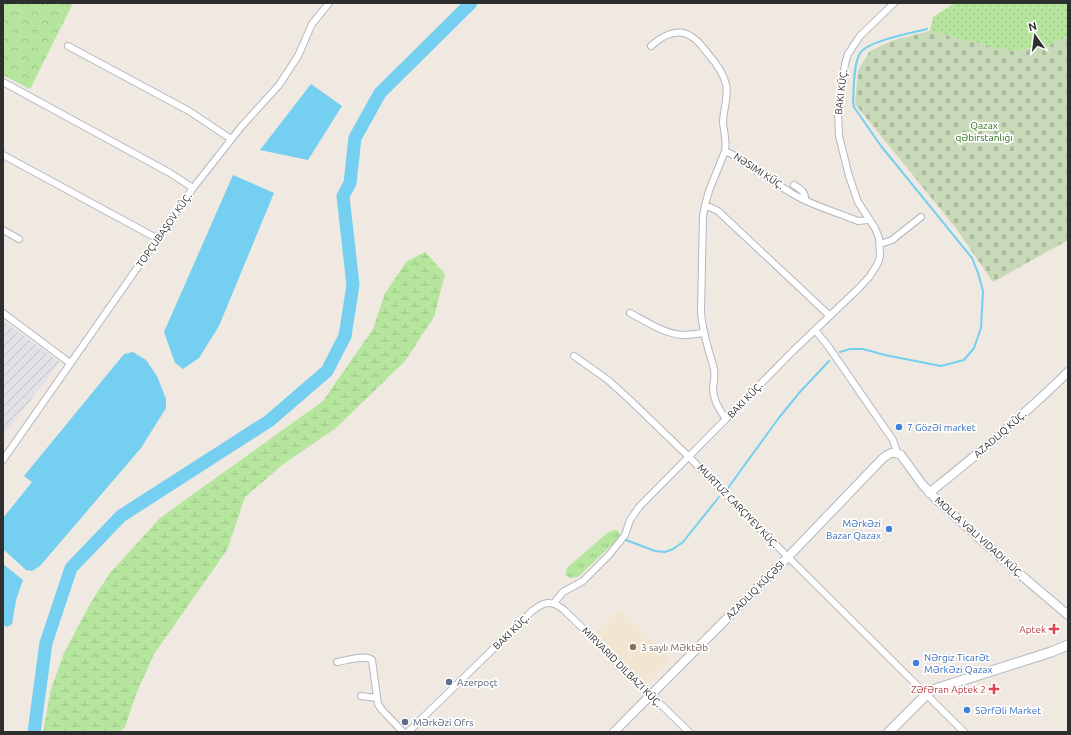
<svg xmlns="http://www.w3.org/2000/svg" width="1071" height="735" font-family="Ubuntu,sans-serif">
	<defs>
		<pattern id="industrial-furrows" width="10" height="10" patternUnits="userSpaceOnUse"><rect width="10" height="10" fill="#e3e1e8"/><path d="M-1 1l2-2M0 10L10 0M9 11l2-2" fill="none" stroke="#c3c1c7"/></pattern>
		<pattern id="grass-tufts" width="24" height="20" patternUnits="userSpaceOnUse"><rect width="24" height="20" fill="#b6e59e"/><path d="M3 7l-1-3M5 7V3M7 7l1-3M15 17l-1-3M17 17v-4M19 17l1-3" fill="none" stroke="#9dc588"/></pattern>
		<pattern id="forest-crowns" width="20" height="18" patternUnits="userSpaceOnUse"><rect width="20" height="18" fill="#b6e59e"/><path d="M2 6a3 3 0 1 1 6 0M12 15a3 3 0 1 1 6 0" fill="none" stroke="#9dc588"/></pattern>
		<pattern id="wetland-marsh" width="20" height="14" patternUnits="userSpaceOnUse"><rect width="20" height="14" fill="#b6e59e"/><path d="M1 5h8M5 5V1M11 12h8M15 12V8" fill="none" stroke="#9dc588"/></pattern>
		<pattern id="cemetery-stones" width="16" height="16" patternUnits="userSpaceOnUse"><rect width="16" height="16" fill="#c8d9b8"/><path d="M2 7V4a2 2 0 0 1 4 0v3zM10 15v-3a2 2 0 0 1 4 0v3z" fill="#acbb9e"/></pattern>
		<pattern id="park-dots" width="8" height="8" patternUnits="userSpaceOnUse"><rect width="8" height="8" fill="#b6e59e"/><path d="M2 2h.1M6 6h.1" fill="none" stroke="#9dc588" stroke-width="1.8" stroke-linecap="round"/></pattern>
	</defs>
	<rect width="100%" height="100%" fill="#efe9e1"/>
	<path fill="url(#industrial-furrows)" d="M 3,321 L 60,362 L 3,436 Z"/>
	<path fill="#f0e6d1" d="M 620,609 L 671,660 L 646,684 L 596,634 Z"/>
	<path fill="url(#grass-tufts)" d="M 616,530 L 618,531 L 620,535 L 619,538 L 578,577 L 570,578 L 566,575 L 566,570 L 569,566 L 607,533 L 612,531 Z"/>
	<path fill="url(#forest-crowns)" d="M 3,3 L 73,3 L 30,89 L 3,75 Z"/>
	<path fill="url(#wetland-marsh)" d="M 425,252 L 445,274 L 434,317 L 405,361 L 336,428 L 282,465 L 245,497 L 227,550 L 154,654 L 136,694 L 125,727 L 120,732 L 43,732 L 51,689 L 64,653 L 90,604 L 110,573 L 160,518 L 323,401 L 373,329 L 385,293 L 407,261 Z"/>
	<path fill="url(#cemetery-stones)" d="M 930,31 L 1011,51 L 1046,46 L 1068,36 L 1068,240 L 993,282 L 955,227 L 855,104 L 858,70 L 870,51 L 894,40 Z"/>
	<path fill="url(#park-dots)" d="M 955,3 L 1068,3 L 1068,36 L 1046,46 L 1011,51 L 930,31 L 933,17 Z"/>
	<path fill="#75cff0" d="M 311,84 L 342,106 L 308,160 L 260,150 Z
		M 233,175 L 274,193 L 219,326 L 199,358 L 183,369 L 175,363 L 164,332 Z
		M 133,352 L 146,360 L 157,376 L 166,399 L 166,408 L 141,448 L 40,566 L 32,571 L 26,570 L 3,549 L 3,518 L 32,482 L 24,476 L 124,354 Z
		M 3,564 L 23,580 L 16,600 L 12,624 L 7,627 L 3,625 Z"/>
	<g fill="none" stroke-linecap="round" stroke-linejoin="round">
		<path stroke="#75cff0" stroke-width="2" d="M 840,352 L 850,349 L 863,349 L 885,355 L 941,366 L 964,360 L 974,348 L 981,328 L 983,291 L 978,273 L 972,258 L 881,146 L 854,107 L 853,102 C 854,87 853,69 859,55 C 865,41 912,33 927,29
			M 728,488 L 778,419 L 799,393 L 829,361
			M 626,540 L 655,551 L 665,552 L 673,549 L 683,542 L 719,497"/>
		<path stroke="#75cff0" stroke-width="13" d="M 34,732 L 46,643 L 71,568 L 121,516 L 269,421 L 327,371 L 345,336 L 353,285 L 343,196 L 350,183 L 355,138 L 380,93 L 471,3"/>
		<defs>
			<path id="minor" d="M 68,46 L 189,111 L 231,139
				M 651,46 C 662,36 678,27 692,37 C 699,41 704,49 709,55 C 716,63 723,73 726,84 C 729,96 723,110 723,123 C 724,132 727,142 725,151
				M 3,82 L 170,173 L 193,188
				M 3,155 L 158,239
				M 794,185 C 800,189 806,192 805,200
				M 705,205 L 703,216 L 701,311 C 702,332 709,350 714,369 C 715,376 714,381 713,388 C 713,400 719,410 726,419
				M 3,230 L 19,239
				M 880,244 L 892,240 L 921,217
				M 3,313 L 70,363
				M 630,313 C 647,322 663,333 682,335 C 689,335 696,334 703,333
				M 830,316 L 718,211 L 705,205 L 709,191 L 725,151 C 750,162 770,181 793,194 C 811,205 833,211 853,219 L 858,221 L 868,220
				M 815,330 L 828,346 L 893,440 L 897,452
				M 574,356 L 608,380 L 629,399 L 689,457 L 788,557 L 964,732
				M 3,460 L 193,188 L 241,127 L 279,85 L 298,56 L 312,24 L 329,3
				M 554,603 L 563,592 L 583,581 L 609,555 L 625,535 L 630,520 L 639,507 L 793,351 L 859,288 L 870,276 L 878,263 L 880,256 L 879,238 L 875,228 L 858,202 L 849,176 L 839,136 L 838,111 L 845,64 L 848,54 L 860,36 L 894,3
				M 337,662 C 345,661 365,654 372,660 L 378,704 L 382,710 L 403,732
				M 361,696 L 377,698
				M 408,732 L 532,611 C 544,602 551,599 564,610 L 689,732"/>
			<path id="tertiary" d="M 929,493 C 977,455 1024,415 1068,372
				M 614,732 L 788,557 L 882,459 C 888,454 893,450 901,455 L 922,484 L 937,500 L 1015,570 L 1068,615"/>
			<path id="secondary" d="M 889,732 L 926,695 L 932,690 L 1051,652 L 1068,645"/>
		</defs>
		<use href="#minor" stroke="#b4b7c1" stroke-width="8"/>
		<use href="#tertiary" stroke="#b4b7c1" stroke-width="10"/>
		<use href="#secondary" stroke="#b4b7c1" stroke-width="11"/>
		<use href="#minor" stroke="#fff" stroke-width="6"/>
		<use href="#tertiary" stroke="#fff" stroke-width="8"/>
		<use href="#secondary" stroke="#fff" stroke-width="9"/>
	</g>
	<g fill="#3f7fe0" stroke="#fff" stroke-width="1.5">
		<circle cx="899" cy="427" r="4"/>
		<circle cx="889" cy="529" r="4"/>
		<circle cx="916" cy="663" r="4"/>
		<circle cx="967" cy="710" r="4"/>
	</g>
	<g fill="#e0444e" stroke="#fff" stroke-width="1.5">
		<path d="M1052 623h4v4h4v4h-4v4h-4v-4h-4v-4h4z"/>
		<path d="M992 683h4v4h4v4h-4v4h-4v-4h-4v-4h4z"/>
	</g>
	<circle fill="#8d6e63" stroke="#fff" stroke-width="1.5" cx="633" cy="647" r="4"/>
	<g fill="#5c6f8a" stroke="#fff" stroke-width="1.5">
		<circle cx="449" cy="682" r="4"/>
		<circle cx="405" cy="722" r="4"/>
	</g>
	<g text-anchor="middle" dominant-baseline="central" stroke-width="3.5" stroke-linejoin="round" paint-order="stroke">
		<g font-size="10" fill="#2e2e2e" stroke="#fff">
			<text transform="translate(841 92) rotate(-83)">BAKI KÜÇ.</text>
			<text transform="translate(759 171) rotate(33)">NƏSIMI KÜÇ.</text>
			<text transform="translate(164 230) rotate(-55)">TOPÇUBAŞOV KÜÇ.</text>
			<text transform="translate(745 400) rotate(-46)">BAKI KÜÇ.</text>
			<text transform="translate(1000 434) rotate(-41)">AZADLIQ KÜÇ.</text>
			<text transform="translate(738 506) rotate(46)">MURTUZ CARÇIYEV KÜÇ.</text>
			<text transform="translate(979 537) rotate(42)">MOLLA VƏLI VIDADI KÜÇ.</text>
			<text transform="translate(755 590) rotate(-45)">AZADLIQ KÜÇƏSI</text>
			<text transform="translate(511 632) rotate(-44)">BAKI KÜÇ.</text>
			<text transform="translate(622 667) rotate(45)">MIRVARID DILBAZI KÜÇ.</text>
		</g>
		<g font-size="10" fill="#2c6e1b" stroke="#fff">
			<text x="984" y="125">Qazax<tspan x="984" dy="12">qəbirstanlığı</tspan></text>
		</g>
		<g font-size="10" fill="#366cbe" stroke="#fff" text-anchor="start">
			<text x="907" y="427">7 Gözəl market</text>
			<text x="881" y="523" text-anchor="end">Mərkəzi<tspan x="881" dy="12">Bazar Qazax</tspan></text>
			<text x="924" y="657">Nərgiz Ticarət<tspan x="924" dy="12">Mərkəzi Qazax</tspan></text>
			<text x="975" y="710">Sərfəli Market</text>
		</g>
		<g font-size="10" fill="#be3a42" stroke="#fff" text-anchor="end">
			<text x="1046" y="629">Aptek</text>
			<text x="986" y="689">Zəfəran Aptek 2</text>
		</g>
		<g font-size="10" fill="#785e54" stroke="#fff" text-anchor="start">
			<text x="641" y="647">3 saylı Məktəb</text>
		</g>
		<g font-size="10" fill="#4e5e75" stroke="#fff" text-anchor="start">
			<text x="457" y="682">Azerpoçt</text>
			<text x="413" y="722">Mərkəzi Ofrs</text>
		</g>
	</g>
	<rect width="1071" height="735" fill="none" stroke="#2e2e2e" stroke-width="8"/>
	<g transform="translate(1035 36) rotate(346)" stroke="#ffffff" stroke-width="3" paint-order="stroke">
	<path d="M0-3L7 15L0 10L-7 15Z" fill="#2e2e2e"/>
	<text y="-6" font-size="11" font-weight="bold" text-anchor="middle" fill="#2e2e2e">N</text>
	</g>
</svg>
